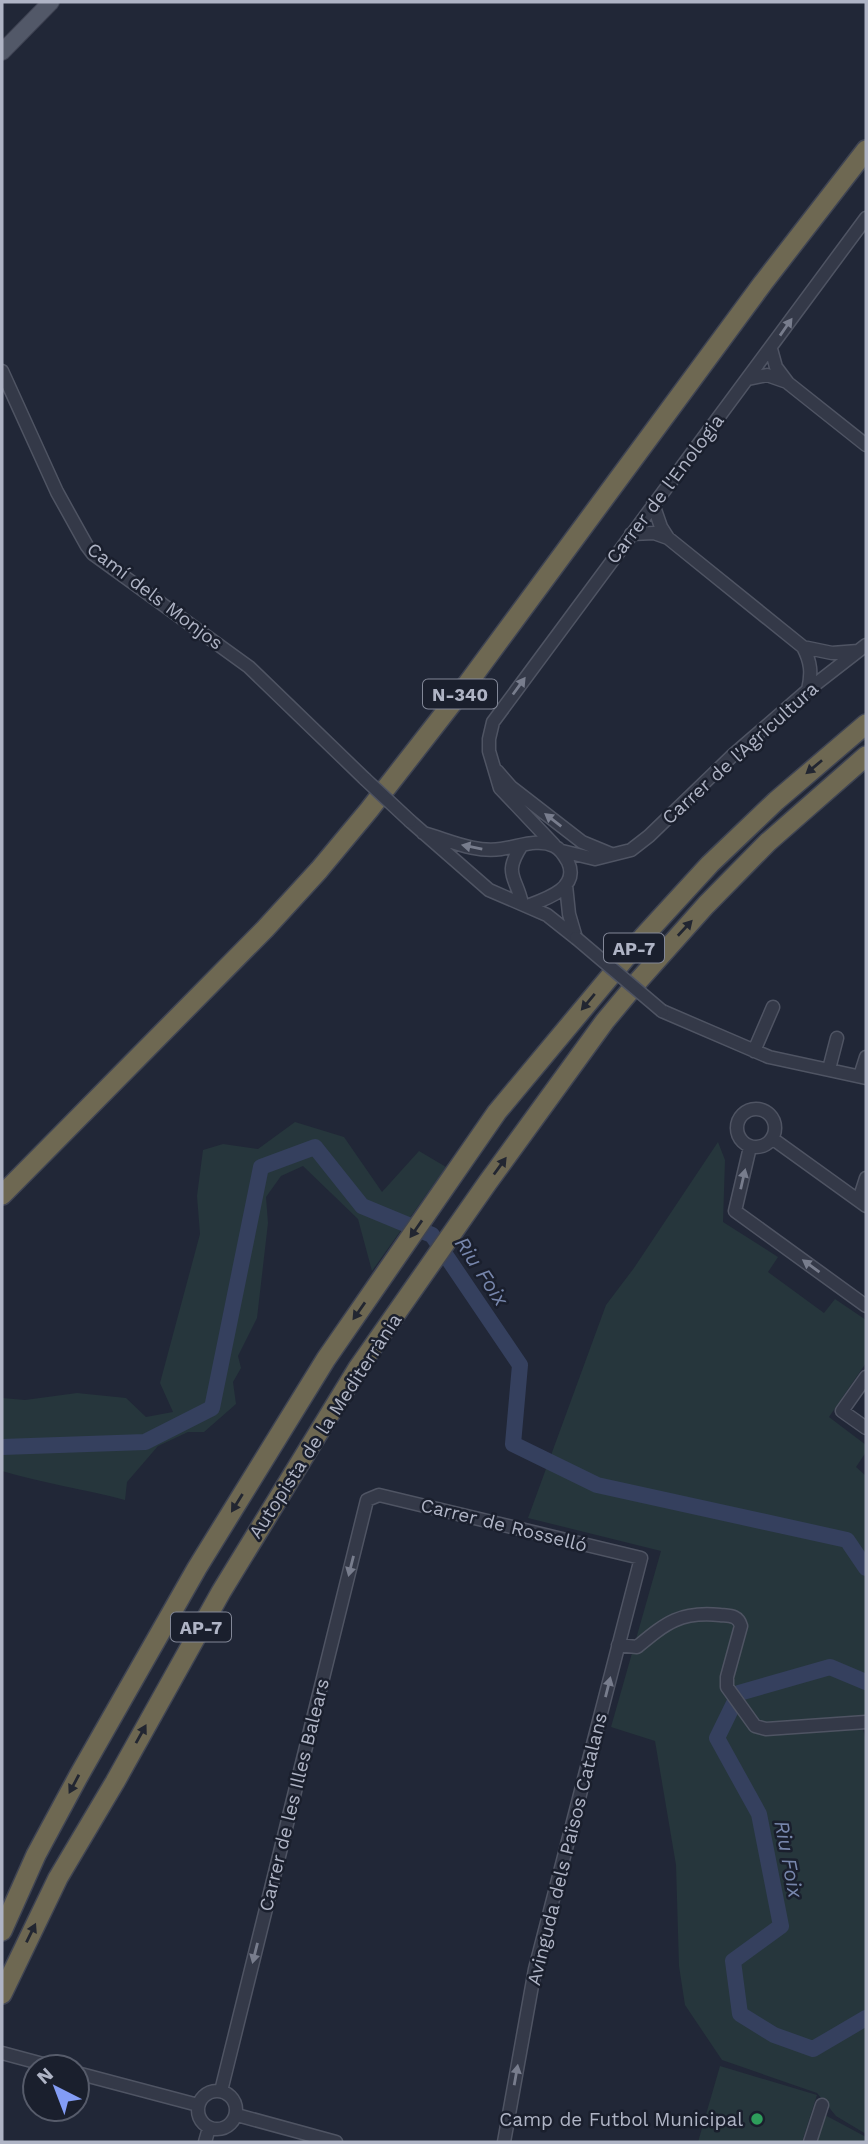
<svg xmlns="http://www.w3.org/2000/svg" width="868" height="2144" font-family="'Work Sans',sans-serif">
	<rect width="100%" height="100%" fill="#212737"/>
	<path fill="#26363c" d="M 295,1122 L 344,1137 L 382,1192 L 419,1151 L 446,1167 L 372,1271 L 358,1219 L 303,1166 L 281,1176 L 266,1197 L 268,1223 L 257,1318 L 238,1356 L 241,1368 L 233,1382 L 236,1404 L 204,1432 L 188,1432 L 158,1446 L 127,1482 L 125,1500 C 84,1489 42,1483 2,1471 L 2,1398 L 25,1400 L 77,1393 L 126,1398 L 146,1417 L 173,1412 L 160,1383 L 200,1234 L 197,1196 L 203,1150 L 223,1144 L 258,1149 Z
		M 718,1142 L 725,1160 L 723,1222 L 778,1257 L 768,1272 L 824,1313 L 835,1299 L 866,1320 L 866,1363 L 829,1417 L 866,1445 L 866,1452 L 856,1467 L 866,1476 L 866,1716 L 862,1726 L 866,1740 L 866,2134 L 836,2116 L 817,2093 L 722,2060 L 685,2005 L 679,1966 L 676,1865 L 655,1741 L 611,1727 L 661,1551 L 528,1518 L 606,1305 L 634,1268 Z
		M 720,2066 L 817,2095 L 802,2142 L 698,2142 Z
		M 825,2115 L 866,2137 L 866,2142 L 817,2142 Z"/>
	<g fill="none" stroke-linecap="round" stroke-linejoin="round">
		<path stroke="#35405e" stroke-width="16" d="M 2,1447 L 145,1442 L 212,1408 L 261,1167 L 315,1147 L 362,1206 L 432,1235 L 520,1365 L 513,1444 L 597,1485 L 847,1540 L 866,1568
			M 866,1682 L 830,1667 L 739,1693 L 717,1738 L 759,1814 L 781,1926 L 733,1961 L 740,2014 L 774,2035 L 813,2049 L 866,2018"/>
		<defs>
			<path id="minor" d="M 771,349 L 776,367 L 788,383 L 866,445
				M 2,371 L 57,492 L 87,546 L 93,554 L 249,667 L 365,779
				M 748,379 L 767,375 L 787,382
				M 653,504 L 661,527 L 668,538 L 803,647 L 832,653 L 858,651
				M 631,534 L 654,533 L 668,538
				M 803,647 C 811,662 812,673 808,690
				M 497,771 L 511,787 L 582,842 L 611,854
				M 410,821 L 489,890 L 547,915 L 576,938
				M 423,833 C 449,840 474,853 501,849 C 518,847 538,838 554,846 C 561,849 564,855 568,862 C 580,888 546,899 527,906
				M 554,845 L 500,788 L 489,751 L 489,739 L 493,722 L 866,218
				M 562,851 L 595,859 L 631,850 L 649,836 L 733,755 L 808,690 L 866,645
				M 566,885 L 569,914 L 576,938
				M 522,904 C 517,877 502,875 522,845
				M 662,1011 L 769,1057 L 866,1078
				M 754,1051 L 773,1007
				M 829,1069 L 837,1038
				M 860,1076 L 866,1057
				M737 1128a19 19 0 1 1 38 0a19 19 0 1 1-38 0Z
				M 773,1139 L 866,1206
				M 750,1147 L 735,1211 L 866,1306
				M 859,1200 L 866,1178
				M 866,1377 L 842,1411 L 866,1428
				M 618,1645 L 637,1647 C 666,1623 680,1611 720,1615 C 730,1616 738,1615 741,1626 L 727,1677 L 727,1687 L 755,1726 L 766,1729 L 866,1722
				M 2,2053 L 54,2067
				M 77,2073 L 198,2105
				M198 2110a19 19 0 1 1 38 0a19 19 0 1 1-38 0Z
				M 221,2091 L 367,1500 L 379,1495 L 641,1558 L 535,1969 L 504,2142
				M 237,2115 L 336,2142
				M 205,2142 L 209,2128
				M 810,2142 L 822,2105"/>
			<path id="major" d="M 2,52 L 51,2"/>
			<path id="highway" d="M 2,1195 L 265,929 L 319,870 L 369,810 L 468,683 L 763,283 L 866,150
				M 2,1931 L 36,1855 L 78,1777 L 197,1568 L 326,1359 L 497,1112 L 643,937 L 710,864 L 776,801 L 866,724
				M 2,1994 L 58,1878 L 115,1782 L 221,1592 L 358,1368 L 488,1182 L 605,1021 L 640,979 L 706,905 L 768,842 L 866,756"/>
		</defs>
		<use href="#minor" stroke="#4f5463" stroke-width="15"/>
		<use href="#major" stroke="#3e4252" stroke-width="18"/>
		<use href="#highway" stroke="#3f4453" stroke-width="22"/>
		<use href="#minor" stroke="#343948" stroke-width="12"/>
		<use href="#major" stroke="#525868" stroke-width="16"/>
		<use href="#highway" stroke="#6e6852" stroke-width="19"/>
		<defs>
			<path id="minor-bridge" d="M 365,779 L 410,821
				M 576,938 L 662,1011"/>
		</defs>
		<use href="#minor-bridge" stroke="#4f5463" stroke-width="15" stroke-linecap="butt"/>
		<use href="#minor-bridge" stroke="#343948" stroke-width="12"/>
	</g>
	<defs><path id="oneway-solid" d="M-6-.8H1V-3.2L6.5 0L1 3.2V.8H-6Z" transform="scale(1.75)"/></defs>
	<g fill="#787d8d">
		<use href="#oneway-solid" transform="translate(786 327) rotate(-55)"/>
		<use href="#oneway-solid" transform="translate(519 686) rotate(-54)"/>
		<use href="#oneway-solid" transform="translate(553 820) rotate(-142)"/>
		<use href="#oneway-solid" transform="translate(472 847) rotate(-169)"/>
		<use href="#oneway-solid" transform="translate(743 1179) rotate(-77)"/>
		<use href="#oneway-solid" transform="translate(811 1266) rotate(-144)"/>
		<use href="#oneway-solid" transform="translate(351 1566) rotate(104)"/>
		<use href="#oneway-solid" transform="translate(608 1687) rotate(-76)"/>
		<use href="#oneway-solid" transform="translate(255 1953) rotate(104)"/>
		<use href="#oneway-solid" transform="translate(516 2075) rotate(-80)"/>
	</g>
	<g fill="#222631">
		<use href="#oneway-solid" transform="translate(814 767) rotate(140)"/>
		<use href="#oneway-solid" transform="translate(685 928) rotate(-47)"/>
		<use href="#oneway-solid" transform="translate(588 1002) rotate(130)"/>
		<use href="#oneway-solid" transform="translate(500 1166) rotate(-54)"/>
		<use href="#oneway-solid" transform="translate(416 1229) rotate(125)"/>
		<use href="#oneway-solid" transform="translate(359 1311) rotate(125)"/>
		<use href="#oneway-solid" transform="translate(237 1503) rotate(122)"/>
		<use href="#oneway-solid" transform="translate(141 1734) rotate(-61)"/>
		<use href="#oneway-solid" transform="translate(74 1784) rotate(118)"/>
		<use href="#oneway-solid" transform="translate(31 1933) rotate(-64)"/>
	</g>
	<circle fill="#2e9e5b" stroke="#1a1f2d" stroke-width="2.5" cx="757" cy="2119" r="7"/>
	<g text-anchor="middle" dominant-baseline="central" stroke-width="5" stroke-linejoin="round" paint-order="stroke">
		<g fill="#1a1f2d" stroke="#828797" stroke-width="2">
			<rect x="423" y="679.5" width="74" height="29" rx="5"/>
			<rect x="604" y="933.5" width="60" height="29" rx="5"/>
			<rect x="171" y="1612.5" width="60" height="29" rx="5"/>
		</g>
		<g font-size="18" font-weight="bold" fill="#afb4c5">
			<text x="460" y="694">N-340</text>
			<text x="634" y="948">AP-7</text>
			<text x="201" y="1627">AP-7</text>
		</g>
		<g font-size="19" fill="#afb4c5" stroke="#1a1f2d">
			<text transform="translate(665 489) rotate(-53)">Carrer de l'Enologia</text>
			<text transform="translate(155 596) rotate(37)">Camí dels Monjos</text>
			<text transform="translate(740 753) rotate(-42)">Carrer de l'Agricultura</text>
			<text transform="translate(325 1426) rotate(-57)">Autopista de la Mediterrània</text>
			<text transform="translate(504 1525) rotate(14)">Carrer de Rosselló</text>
			<text transform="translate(294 1795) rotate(-76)">Carrer de les Illes Balears</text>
			<text transform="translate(567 1849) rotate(-76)">Avinguda dels Països Catalans</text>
		</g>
		<g font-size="19" fill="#afb4c5" stroke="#1a1f2d" text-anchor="end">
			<text x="743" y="2119">Camp de Futbol Municipal</text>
		</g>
		<g font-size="21" font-style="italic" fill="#7786ac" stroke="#1a1f2d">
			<text transform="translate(482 1271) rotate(56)">Riu Foix</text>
			<text transform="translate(789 1859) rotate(79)">Riu Foix</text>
		</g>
	</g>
	<rect width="868" height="2144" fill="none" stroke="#afb4c5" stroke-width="7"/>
	<g transform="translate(56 2088) rotate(318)"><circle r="33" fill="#1a1f2d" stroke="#565b6a" stroke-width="2"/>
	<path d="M0-5L12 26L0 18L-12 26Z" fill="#839cf5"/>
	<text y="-10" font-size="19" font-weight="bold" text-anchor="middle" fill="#afb4c5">N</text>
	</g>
</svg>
